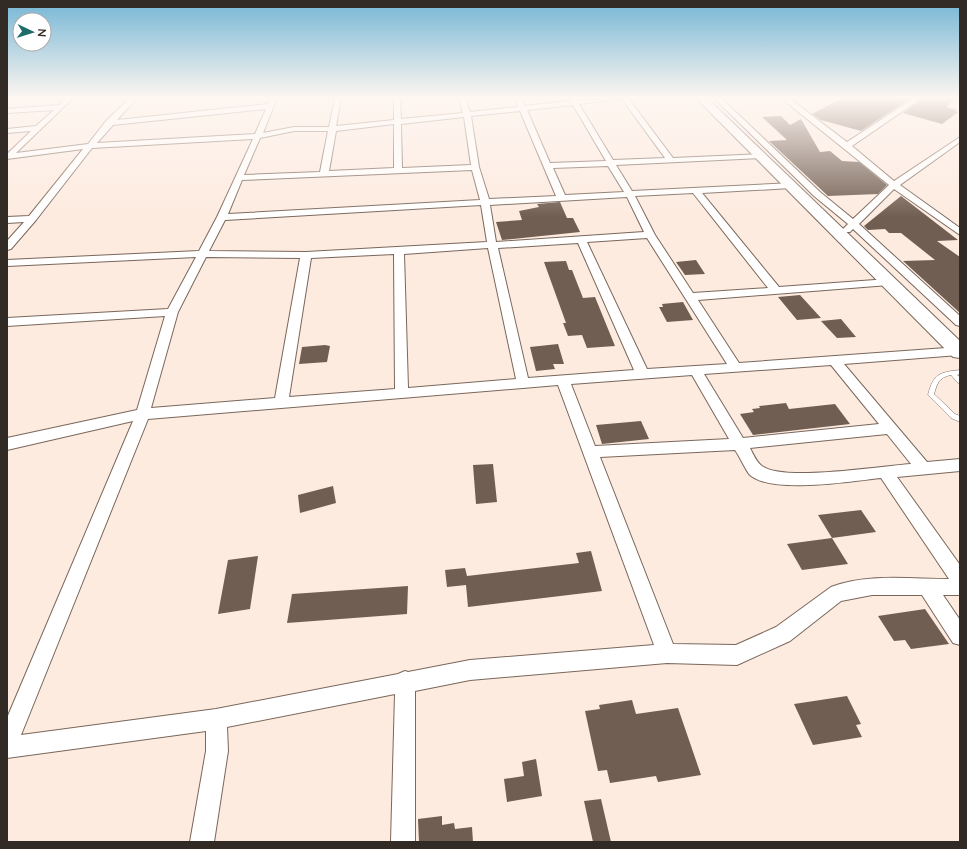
<svg xmlns="http://www.w3.org/2000/svg" width="967" height="849" font-family="Lato,sans-serif">
	<rect width="100%" height="100%" fill="#fdebe0"/>
	<path fill="#715e52" d="M 842,98 L 911,98 L 861,131 L 821,120 L 812,114 Z
		M 923,98 L 956,98 L 946,107 L 957,110 L 955,111 L 958,112 L 942,124 L 903,113 Z
		M 781,116 L 790,125 L 801,119 L 820,152 L 830,151 L 842,161 L 859,162 L 887,185 L 878,194 L 828,196 L 769,141 L 787,140 L 762,117 Z
		M 901,196 L 958,240 L 937,241 L 960,257 L 960,313 L 903,261 L 935,260 L 901,233 L 889,233 L 885,229 L 868,230 L 864,226 Z
		M 560,202 L 567,218 L 573,218 L 580,232 L 502,240 L 496,222 L 522,220 L 519,211 L 539,207 L 537,204 Z
		M 696,260 L 705,274 L 685,275 L 676,262 Z
		M 566,261 L 569,270 L 572,270 L 583,298 L 595,297 L 615,346 L 587,348 L 582,335 L 568,336 L 563,323 L 566,323 L 544,262 Z
		M 800,295 L 821,318 L 797,320 L 778,297 Z
		M 683,302 L 693,320 L 667,322 L 659,307 L 663,307 L 662,304 Z
		M 841,319 L 856,337 L 837,338 L 821,321 Z
		M 558,344 L 564,364 L 553,364 L 555,369 L 536,371 L 530,347 Z
		M 325,345 L 330,346 L 327,362 L 299,364 L 302,347 Z
		M 786,403 L 789,409 L 835,404 L 850,424 L 753,435 L 740,414 L 754,412 L 752,409 L 760,408 L 759,406 Z
		M 641,421 L 649,439 L 602,444 L 596,425 Z
		M 493,464 L 497,502 L 476,504 L 473,465 Z
		M 333,486 L 336,503 L 300,513 L 298,495 Z
		M 861,510 L 876,532 L 832,538 L 818,515 Z
		M 832,538 L 848,564 L 802,570 L 787,544 Z
		M 591,551 L 602,591 L 468,607 L 466,585 L 447,587 L 445,570 L 465,568 L 467,576 L 579,563 L 576,553 Z
		M 258,556 L 250,609 L 218,614 L 228,560 Z
		M 408,586 L 407,614 L 287,623 L 292,594 Z
		M 925,609 L 949,644 L 911,649 L 905,640 L 894,641 L 878,616 Z
		M 847,696 L 861,724 L 856,725 L 862,737 L 813,745 L 794,704 Z
		M 632,700 L 636,714 L 678,708 L 701,775 L 658,782 L 656,776 L 610,783 L 607,770 L 598,771 L 585,711 L 600,709 L 599,705 Z
		M 536,759 L 542,796 L 507,802 L 504,779 L 524,776 L 522,762 Z
		M 601,799 L 611,842 L 593,842 L 584,801 Z
		M 442,816 L 442,825 L 454,823 L 455,829 L 472,827 L 473,842 L 419,842 L 418,819 Z"/>
	<g fill="none" stroke-linecap="round" stroke-linejoin="round">
		<defs>
			<path id="service" d="M 960,370 L 960,374 L 957,375 L 960,377 L 960,383 L 958,383 L 951,375 C 939,377 937,384 934,394 L 955,414 L 960,416 L 960,422 L 951,418 L 928,395 C 933,374 940,372 960,370 Z"/>
			<path id="minor" d="M 7,98 L 11,98 L 7,101 Z
				M 66,98 L 73,98 L 16,153 L 88,144 L 106,121 L 130,98 L 137,98 L 117,120 L 268,104 L 270,98 L 277,98 L 263,133 L 294,127 L 329,127 L 335,98 L 341,98 L 336,126 L 394,120 L 394,98 L 400,98 L 401,119 L 463,113 L 459,98 L 465,98 L 470,112 L 518,107 L 515,98 L 522,98 L 525,106 L 571,101 L 569,98 L 576,98 L 577,101 L 628,98 L 673,158 L 764,154 L 765,156 L 761,158 L 616,165 L 632,191 L 794,183 L 795,185 L 791,188 L 702,193 L 779,287 L 889,279 L 894,282 L 889,285 L 698,300 L 739,363 L 960,347 L 959,355 L 844,364 L 927,462 L 960,459 L 960,471 L 897,477 L 960,565 L 960,595 L 943,595 L 960,620 L 960,645 L 953,643 L 922,595 L 872,595 L 841,601 L 790,641 L 737,665 L 667,663 L 470,680 L 415,691 L 415,842 L 391,842 L 395,694 L 227,727 L 228,751 L 214,842 L 190,842 L 206,751 L 206,731 L 7,758 L 7,718 L 133,421 L 7,450 L 7,438 L 137,410 L 165,316 L 7,326 L 7,318 L 168,309 L 196,257 L 7,266 L 7,260 L 199,251 L 217,217 L 253,139 L 92,148 L 36,220 L 11,249 L 7,250 L 7,241 L 24,222 L 7,223 L 7,217 L 29,216 L 83,149 L 7,159 L 7,154 L 31,131 L 7,133 L 7,129 L 36,126 L 54,110 L 7,113 L 7,109 L 59,105 ZM 622,99 L 665,158 L 613,160 L 579,104 ZM 573,105 L 606,161 L 550,163 L 527,110 ZM 266,109 L 255,134 L 97,143 L 113,125 ZM 520,111 L 556,196 L 489,199 L 479,167 L 471,116 ZM 464,117 L 471,165 L 402,168 L 401,124 ZM 394,124 L 394,168 L 329,171 L 336,131 ZM 294,131 L 328,131 L 320,172 L 244,175 L 260,138 ZM 608,166 L 624,192 L 565,195 L 553,168 ZM 472,170 L 480,200 L 228,214 L 242,180 ZM 693,193 L 768,288 L 693,293 L 655,235 L 635,196 ZM 627,197 L 644,232 L 496,242 L 490,205 ZM 481,205 L 487,242 L 306,252 L 209,251 L 225,220 ZM 647,238 L 727,364 L 647,369 L 587,242 ZM 578,243 L 634,370 L 528,378 L 498,248 ZM 488,248 L 516,379 L 408,388 L 404,254 ZM 394,254 L 395,389 L 289,397 L 311,258 ZM 206,257 L 300,258 L 275,398 L 151,408 L 178,312 ZM 831,365 L 879,424 L 743,438 L 704,374 ZM 692,375 L 729,439 L 595,446 L 571,384 ZM 558,385 L 654,645 L 470,660 L 408,672 L 405,671 L 398,674 L 216,709 L 21,735 L 148,419 ZM 887,434 L 911,464 C 881,466 783,482 762,466 C 757,463 753,454 750,448 ZM 735,450 C 740,457 744,467 749,474 C 769,495 853,481 881,478 L 949,579 C 911,579 867,573 831,587 L 776,627 L 736,645 L 673,644 L 600,457 Z
				M 714,98 L 721,98 L 820,192 L 853,219 L 889,185 L 781,98 L 789,98 L 847,142 L 914,98 L 922,98 L 852,146 L 894,181 L 960,137 L 960,142 L 900,185 L 960,228 L 960,235 L 894,189 L 859,224 L 960,316 L 960,326 L 956,325 L 853,229 L 850,232 L 844,232 L 842,230 L 848,224 L 814,196 Z"/>
			<path id="trunk" d="M 696,98 L 707,98 L 960,341 L 960,358 L 953,357 Z"/>
		</defs>
		<use href="#service" stroke="#7a675b" stroke-width="1"/>
		<use href="#minor" stroke="#7a675b" stroke-width="2"/>
		<use href="#trunk" stroke="#7a675b" stroke-width="2"/>
		<use href="#service" fill="#fff" fill-rule="evenodd"/>
		<use href="#minor" fill="#fff" fill-rule="evenodd"/>
		<use href="#trunk" fill="#fff" fill-rule="evenodd"/>
	</g>
	<linearGradient id="sky" x2="0" y2="1"><stop stop-color="#74b6d5"/><stop offset="0.45" stop-color="#fef6f1"/><stop offset="1" stop-color="#fef6f1" stop-opacity="0"/></linearGradient>
	<rect width="967" height="217" fill="url(#sky)"/>
	<rect width="967" height="849" fill="none" stroke="#322a25" stroke-width="16"/>
	<g transform="translate(32 32) rotate(94)"><circle r="19" fill="#ffffff" stroke="#adaaa8"/>
	<path d="M0-3L7 15L0 10L-7 15Z" fill="#1e6b69"/>
	<text y="-6" font-size="11" font-weight="bold" text-anchor="middle" fill="#322a25">N</text>
	</g>
</svg>
